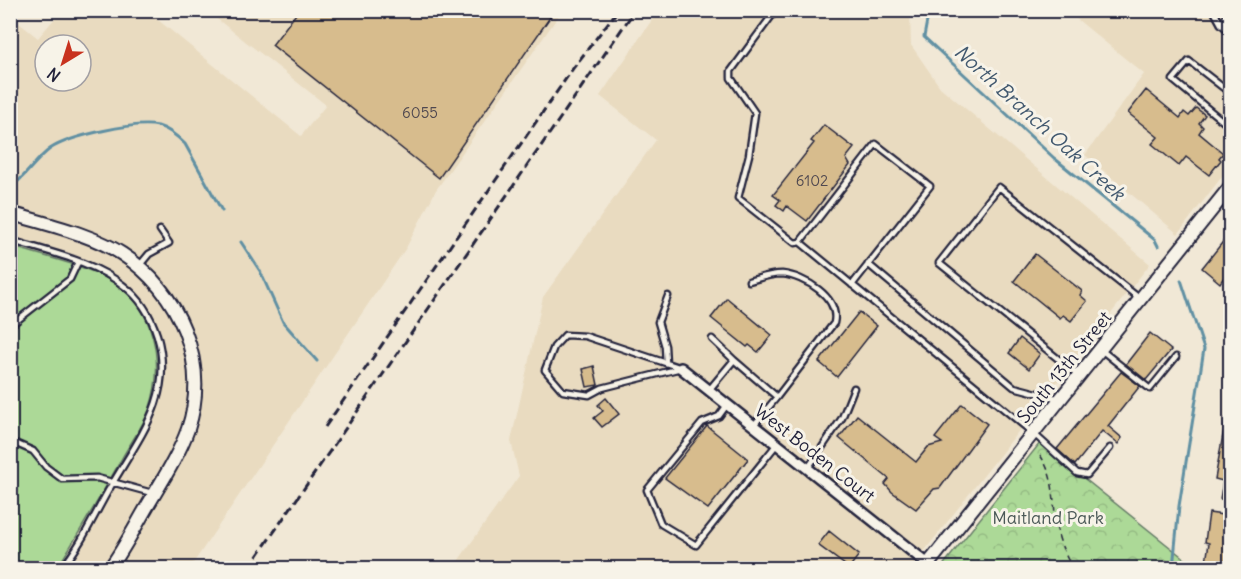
<svg xmlns="http://www.w3.org/2000/svg" width="1241" height="579" font-family="Delius,sans-serif">
	<defs>
		<pattern id="park-crowns" width="20" height="18" patternUnits="userSpaceOnUse" patternTransform="scale(1.5)"><rect width="20" height="18" fill="#acd997"/><path d="M2 6a3 3 0 1 1 6 0M12 15a3 3 0 1 1 6 0" fill="none" stroke="#94ba83"/></pattern>
	</defs>
	<rect width="100%" height="100%" fill="#f1e8d6"/>
	<filter id="ink" filterUnits="userSpaceOnUse"><feTurbulence type="fractalNoise" baseFrequency=".0167" numOctaves="2"/><feDisplacementMap in="SourceGraphic" scale="12" xChannelSelector="R" yChannelSelector="G"/><feConvolveMatrix kernelMatrix="1 2 1 2 8 2 1 2 1" color-interpolation-filters="sRGB"/></filter>
	<g filter="url(#ink)">
		<path fill="#e9dbc0" fill-rule="evenodd" d="M 61,11 L 147,11 L 301,136 L 326,105 L 207,11 L 562,11 L 436,190 L 406,248 L 190,568 L 11,568 L 10,16 L 38,38 ZM 45,45 L 81,45 L 81,81 L 45,81 Z
			M 658,11 L 910,11 L 911,45 L 940,87 L 1150,264 L 911,568 L 453,568 L 519,476 L 511,441 L 543,297 L 656,140 L 600,96 Z
			M 1067,11 L 1230,11 L 1230,166 L 1178,234 L 1085,155 L 1144,74 Z"/>
		<path fill="#acd997" stroke="#677e69" stroke-width="1.5" d="M 10,246 C 43,256 80,264 110,280 C 156,306 165,364 149,410 C 143,426 131,442 122,458 C 101,495 80,532 57,568 L 11,568 Z"/>
		<path fill="url(#park-crowns)" stroke="#677e69" stroke-width="1.5" d="M 1040,443 L 1196,568 L 941,568 Z"/>
		<g fill="none" stroke-linecap="round" stroke-linejoin="round">
			<path stroke="#6190a3" stroke-width="3" d="M 929,10 L 924,37 L 1054,158 L 1155,240 L 1158,246
				M 10,188 C 26,177 35,160 50,149 C 69,136 136,121 158,126 C 169,129 177,136 185,144 L 222,211
				M 241,242 L 260,271 L 283,322 L 317,361
				M 1173,568 L 1179,506 L 1204,349 L 1181,280"/>
		</g>
		<path fill="#d7bc8d" stroke="#22223b" stroke-width="1.5" d="M 299,10 L 555,10 L 439,178 L 272,45 Z
			M 1146,90 L 1180,118 L 1184,112 L 1189,116 L 1196,108 L 1205,115 L 1199,123 L 1203,127 L 1199,133 L 1223,153 L 1219,158 L 1221,160 L 1209,175 L 1186,157 L 1179,166 L 1152,144 L 1158,137 L 1128,113 Z
			M 824,125 L 854,148 L 846,158 L 850,165 L 807,221 L 787,206 L 784,211 L 776,205 L 780,200 L 773,195 L 814,143 L 811,141 Z
			M 1230,233 L 1230,269 L 1220,283 L 1202,268 Z
			M 1035,254 L 1082,291 L 1080,295 L 1087,301 L 1071,321 L 1063,315 L 1060,318 L 1014,281 Z
			M 727,298 L 772,335 L 758,352 L 749,345 L 747,347 L 711,318 Z
			M 859,312 L 877,326 L 837,377 L 819,362 Z
			M 1150,333 L 1171,350 L 1146,380 L 1126,364 Z
			M 1020,338 L 1040,354 L 1029,369 L 1009,353 Z
			M 594,366 L 598,385 L 587,387 L 583,369 Z
			M 1121,372 L 1140,386 L 1108,426 L 1122,438 L 1118,444 L 1102,431 L 1075,465 L 1057,449 Z
			M 606,398 L 619,414 L 602,427 L 594,418 L 603,411 L 598,405 Z
			M 962,404 L 987,424 L 940,488 L 934,489 L 916,509 L 892,492 L 885,484 L 889,479 L 839,438 L 857,415 L 916,462 L 928,447 L 942,443 L 935,438 Z
			M 1226,418 L 1230,419 L 1227,457 L 1230,457 L 1230,501 L 1220,499 L 1223,481 L 1215,479 Z
			M 707,426 L 748,459 L 708,509 L 665,478 Z
			M 1209,513 L 1230,516 L 1230,568 L 1219,568 L 1219,563 L 1206,562 L 1209,543 L 1205,542 Z
			M 829,531 L 859,555 L 849,568 L 818,545 Z"/>
		<g fill="none" stroke-linecap="round" stroke-linejoin="round">
			<defs>
				<path id="service" d="M 776,10 L 731,71 L 731,78 L 755,113 L 749,155 L 738,198 L 795,243 L 800,242
					M 1217,10 L 1215,13 L 1221,24
					M 1230,11 L 1221,24 L 1230,32
					M 1230,93 L 1189,61 L 1173,80 L 1230,127
					M 10,240 C 48,252 94,261 124,286 C 140,298 151,316 157,335 C 175,395 140,436 111,486 C 95,513 82,544 62,568
					M 868,264 L 1014,387 L 1060,399
					M 139,266 L 149,254 L 169,243 L 160,230
					M 749,281 C 759,278 771,274 782,274 C 804,276 840,297 834,323 L 777,397
					M 852,285 L 930,186 L 876,144 L 800,242 L 1033,433 L 1077,473 L 1087,475 L 1110,448
					M 10,326 L 70,279 L 78,262
					M 1228,328 L 1230,322
					M 565,335 L 585,336 L 681,368 L 602,388 L 589,395 L 563,391 L 545,370 L 554,347 Z
					M 712,339 L 734,360
					M 1100,349 L 1150,389 L 1176,357
					M 666,363 L 665,346 L 658,322 L 668,296
					M 1077,374 L 939,263 L 999,187 L 1139,298
					M 709,390 L 734,360 L 777,397 L 754,425
					M 727,405 L 719,416 L 702,423 L 647,490 L 661,524 L 696,545 L 777,444
					M 10,441 L 33,451 L 46,467 L 62,479 L 97,478 L 152,493
					M 808,468 L 842,418 L 854,388"/>
				<path id="minor" d="M 681,368 L 928,564"/>
				<path id="tertiary" d="M 10,213 C 45,224 92,234 122,254 C 179,291 210,363 188,429 C 178,457 160,484 145,510 C 134,529 123,550 110,568
					M 925,568 L 1230,187"/>
			</defs>
			<use href="#service" stroke="#22223b" stroke-width="9"/>
			<use href="#minor" stroke="#22223b" stroke-width="14"/>
			<use href="#tertiary" stroke="#22223b" stroke-width="16"/>
			<path stroke="#22223b" stroke-width="1.5" stroke-dasharray="6 4.5" stroke-linecap="butt" d="M 1040,455 C 1055,477 1053,499 1056,524 C 1058,540 1065,554 1072,568"/>
			<use href="#service" stroke="#f7f3e8" stroke-width="4.5"/>
			<use href="#minor" stroke="#f7f3e8" stroke-width="9"/>
			<use href="#tertiary" stroke="#f7f3e8" stroke-width="12"/>
			<path stroke="#22223b" stroke-width="3" stroke-dasharray="9 4.5" stroke-linecap="butt" d="M 325,427 L 574,67 L 618,10
				M 249,568 L 635,10"/>
		</g>
	</g>
	<g text-anchor="middle" dominant-baseline="central" stroke-width="6" stroke-linejoin="round" paint-order="stroke">
		<g font-size="15" fill="#4f4850">
			<text x="420" y="112">6055</text>
			<text x="812" y="180">6102</text>
		</g>
		<g font-size="18" fill="#22223b" stroke="#f7f3e8">
			<text transform="translate(1064 367) rotate(-51)">South 13th Street</text>
			<text transform="translate(815 453) rotate(38)">West Boden Court</text>
		</g>
		<g font-size="18" fill="#4b5957" stroke="#f7f3e8">
			<text x="1048" y="517">Maitland Park</text>
		</g>
		<g font-size="20" font-style="italic" fill="#42596f" stroke="#f7f3e8">
			<text transform="translate(1040 122) rotate(42)">North Branch Oak Creek</text>
		</g>
	</g>
	<rect width="1241" height="579" fill="none" stroke="#f7f3e8" stroke-width="36"/>
	<rect x="18" y="18" width="1205" height="543" fill="none" stroke="#22223b" stroke-width="2" filter="url(#ink)"/>
	<g transform="translate(63 63) rotate(218)"><circle r="28" fill="#f7f3e8" stroke="#a29fa3" stroke-width="1.5"/>
	<path d="M0-4.5L10 22L0 15L-10 22Z" fill="#c8321e"/>
	<text y="-9" font-size="16" font-weight="bold" text-anchor="middle" fill="#22223b">N</text>
	</g>
</svg>
